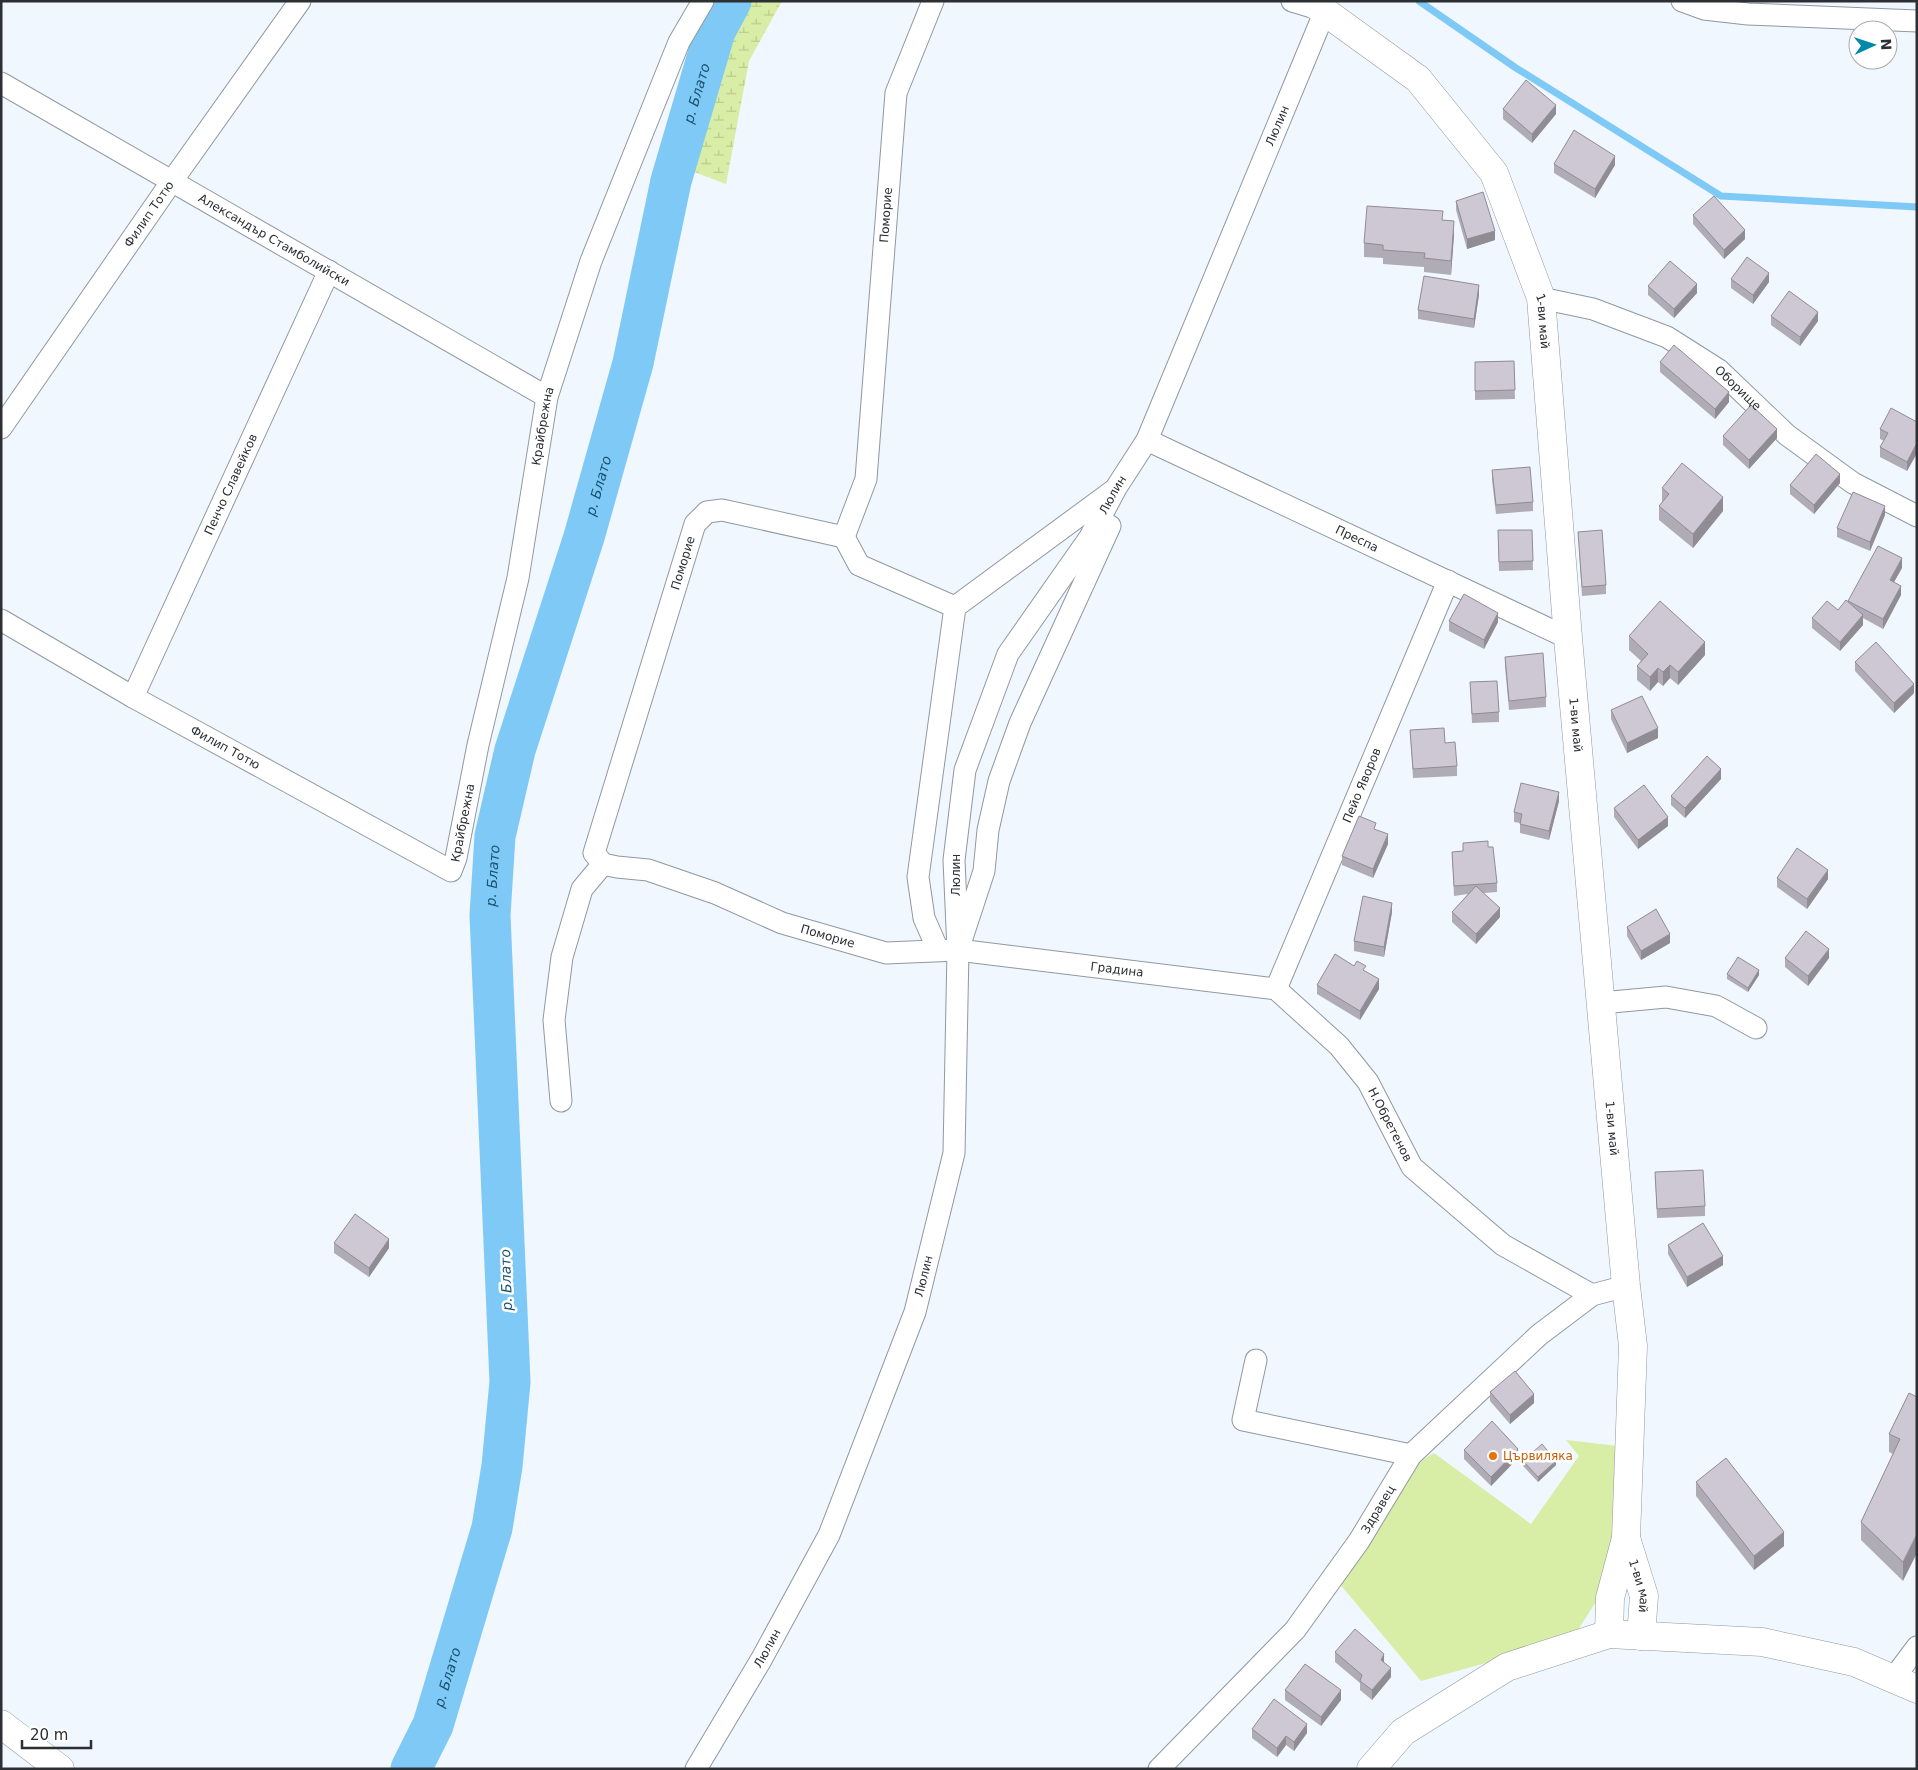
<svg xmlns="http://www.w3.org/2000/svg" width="1918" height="1770" font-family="'DejaVu Sans',sans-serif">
	<defs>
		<pattern id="wetland-marsh" width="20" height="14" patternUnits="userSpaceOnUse" patternTransform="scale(1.25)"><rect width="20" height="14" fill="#d8eda5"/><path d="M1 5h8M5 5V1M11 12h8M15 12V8" fill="none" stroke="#bacc8e"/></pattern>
	</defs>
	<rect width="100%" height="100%" fill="#f0f7fe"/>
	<path fill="#d8eda5" d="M 1566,1440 L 1618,1446 L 1616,1543 L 1599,1597 L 1576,1633 L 1493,1661 L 1421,1681 L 1339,1583 L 1404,1471 L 1434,1453 L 1531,1524 L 1579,1456 Z"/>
	<path fill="url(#wetland-marsh)" d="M 715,1 L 782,1 L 749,61 L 726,184 L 658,158 L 699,27 Z"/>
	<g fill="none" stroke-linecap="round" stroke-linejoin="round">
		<path stroke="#7ec9f6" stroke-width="7" d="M 1419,1 L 1516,68 L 1721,196 L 1917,207"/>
		<path stroke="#7ec9f6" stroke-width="41" id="s1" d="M 411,1769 L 433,1725 L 492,1528 L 502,1466 L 510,1382 L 490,915 L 495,836 L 515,750 L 584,537 L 633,363 L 671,181 L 715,31 L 731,1"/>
		<defs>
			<g id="street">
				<path id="s2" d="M 933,1 L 896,93 L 866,479 L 844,537 L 722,510 L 707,512 L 695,524 L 594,853 L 603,864 L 617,867 L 648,870 L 715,893 L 782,923 L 886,953 L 958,950 L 1276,989"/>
				<path d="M 1682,1 L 1704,9 L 1748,14 L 1917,21"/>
				<path id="s3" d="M 1,83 L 547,397"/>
				<path id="s4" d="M 1541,298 L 1593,309 L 1667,337 L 1719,370 L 1787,435 L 1853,483 L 1917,516"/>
				<path id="s5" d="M 1,428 L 172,181 L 300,1"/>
				<path id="s6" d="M 1147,440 L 1568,638"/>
				<path d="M 844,537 L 859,565 L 955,607"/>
				<path id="s7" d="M 1,620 L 133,697 L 451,871 L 456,858 L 478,745 L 518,578 L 547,397 L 591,261 L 679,42 L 703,1"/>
				<path id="s8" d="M 133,697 L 329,271"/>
				<path d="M 962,938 L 984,871 L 988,830 L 999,781 L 1020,723 L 1110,526"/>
				<path d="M 938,950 L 924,918 L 918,877 L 955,607 L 1114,490"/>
				<path id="s9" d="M 1276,989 L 1339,1046 L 1368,1082 L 1412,1167 L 1503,1245 L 1592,1295"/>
				<path id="s10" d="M 1276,989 L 1448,581"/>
				<path d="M 1601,1003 L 1666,997 L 1716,1006 L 1756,1028"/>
				<path d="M 561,1101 L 554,1020 L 562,957 L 582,889 L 603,864"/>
				<path d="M 1256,1360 L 1243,1420 L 1411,1455"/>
				<path d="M 1893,1679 L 1917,1647"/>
				<path id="s11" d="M 696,1769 L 761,1660 L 829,1535 L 915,1312 L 954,1153 L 958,950 L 954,860 L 965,770 L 1008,654 L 1090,537 L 1116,488 L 1147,440 L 1325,11 L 1292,1"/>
				<path id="s12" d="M 1159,1769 L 1295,1630 L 1359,1541 L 1411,1455 L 1539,1335 L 1592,1295 L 1626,1286"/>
			</g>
			<g id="secondary">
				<path id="s13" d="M 1310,1 L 1418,79 L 1494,173 L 1541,298 L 1568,638 L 1626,1286 L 1633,1346 L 1626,1538 L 1610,1598 L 1609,1634"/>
				<path id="s14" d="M 1626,1538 L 1644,1596 L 1641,1636"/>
				<path d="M 1,1724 L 60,1769"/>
				<path d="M 1371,1769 L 1403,1732 L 1507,1667 L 1609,1634 L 1762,1642 L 1854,1662 L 1917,1689"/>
			</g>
		</defs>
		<use href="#street" stroke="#9098a1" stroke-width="23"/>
		<use href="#secondary" stroke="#9098a1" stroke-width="29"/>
		<use href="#street" stroke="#fff" stroke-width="21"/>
		<use href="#secondary" stroke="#fff" stroke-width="28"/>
	</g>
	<path fill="#b0acb5" d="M 1503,109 L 1556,114 L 1532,143 L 1503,119 Z
		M 1554,164 L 1615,165 L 1595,198 L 1554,173 Z
		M 1456,201 L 1495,240 L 1467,249 L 1456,210 Z
		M 1693,215 L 1745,239 L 1724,259 L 1693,224 Z
		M 1443,220 L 1454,235 L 1451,275 L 1424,272 L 1424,267 L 1383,264 L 1383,258 L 1364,257 L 1364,243 Z
		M 1731,279 L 1769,282 L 1753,304 L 1731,288 Z
		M 1648,286 L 1697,293 L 1674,318 L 1648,295 Z
		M 1479,295 L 1474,328 L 1418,319 L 1418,310 Z
		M 1771,316 L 1818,321 L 1800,346 L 1771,325 Z
		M 1514,361 L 1515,399 L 1475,400 L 1475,362 Z
		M 1660,362 L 1729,402 L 1715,419 L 1660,372 Z
		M 1917,422 L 1917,453 L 1907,471 L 1880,457 L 1880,447 L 1884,441 L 1880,439 L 1880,429 Z
		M 1723,436 L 1777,438 L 1749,469 L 1723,445 Z
		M 1492,470 L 1533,502 L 1533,511 L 1496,514 L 1492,480 Z
		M 1840,483 L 1814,514 L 1790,494 L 1790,485 Z
		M 1662,488 L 1723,511 L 1693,548 L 1659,520 L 1659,506 L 1662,502 Z
		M 1885,515 L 1870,551 L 1837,537 L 1837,528 Z
		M 1498,530 L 1532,530 L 1533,570 L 1499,571 Z
		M 1578,532 L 1606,585 L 1606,594 L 1582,596 Z
		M 1902,568 L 1894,582 L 1901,595 L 1883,629 L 1863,618 L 1863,625 L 1840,651 L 1812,628 L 1812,618 L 1838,610 L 1848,602 L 1848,601 Z
		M 1449,621 L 1498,622 L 1484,649 L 1449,631 Z
		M 1629,636 L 1705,655 L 1678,685 L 1670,678 L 1663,686 L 1658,682 L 1650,691 L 1637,680 L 1637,666 L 1641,661 L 1629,650 Z
		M 1505,657 L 1546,697 L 1546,707 L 1509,710 L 1505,666 Z
		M 1855,662 L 1914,693 L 1894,713 L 1855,671 Z
		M 1470,682 L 1499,712 L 1499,722 L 1472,723 Z
		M 1611,710 L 1658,738 L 1627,753 L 1611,719 Z
		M 1410,730 L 1445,743 L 1457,766 L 1457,776 L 1413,778 Z
		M 1721,779 L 1685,818 L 1671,805 L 1671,796 Z
		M 1559,801 L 1549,840 L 1520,833 L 1520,823 L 1514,822 L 1514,812 Z
		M 1614,808 L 1668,826 L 1638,849 L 1614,817 Z
		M 1376,830 L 1388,844 L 1373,878 L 1342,865 L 1342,856 Z
		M 1463,843 L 1488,847 L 1497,883 L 1497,892 L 1484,893 L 1500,917 L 1476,944 L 1452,922 L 1452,912 L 1468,894 L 1454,896 L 1452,852 L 1463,851 Z
		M 1777,878 L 1828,879 L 1807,909 L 1777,887 Z
		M 1392,912 L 1384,957 L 1354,951 L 1354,941 Z
		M 1627,927 L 1670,943 L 1641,960 L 1627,936 Z
		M 1785,958 L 1829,958 L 1808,986 L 1785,967 Z
		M 1354,966 L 1366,972 L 1379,989 L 1360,1020 L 1317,994 L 1317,985 Z
		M 1727,974 L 1759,975 L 1748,992 L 1727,979 Z
		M 1655,1172 L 1705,1206 L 1705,1216 L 1657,1218 Z
		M 334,1243 L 389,1248 L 369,1277 L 334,1253 Z
		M 1668,1245 L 1723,1265 L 1687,1287 L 1668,1254 Z
		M 1490,1392 L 1534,1403 L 1510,1424 L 1490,1401 Z
		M 1909,1393 L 1903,1581 L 1861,1540 L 1861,1522 L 1893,1454 L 1889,1452 L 1889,1434 Z
		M 1464,1450 L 1518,1458 L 1491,1486 L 1464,1459 Z
		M 1523,1461 L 1556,1465 L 1538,1482 L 1523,1466 Z
		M 1696,1482 L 1784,1546 L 1754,1570 L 1696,1496 Z
		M 1335,1652 L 1384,1662 L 1391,1677 L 1372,1700 L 1360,1690 L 1360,1683 L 1335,1662 Z
		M 1285,1690 L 1341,1700 L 1321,1726 L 1285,1700 Z
		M 1252,1729 L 1307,1733 L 1294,1751 L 1286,1745 L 1277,1757 L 1252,1738 Z"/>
	<path fill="#908c94" d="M 1556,105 L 1556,114 L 1532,143 L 1532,134 Z
		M 1615,156 L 1615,165 L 1595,198 L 1595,189 Z
		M 1454,221 L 1454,235 L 1451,275 L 1451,261 Z
		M 1745,230 L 1745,239 L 1724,259 L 1724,250 Z
		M 1495,231 L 1495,240 L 1467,249 L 1467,239 Z
		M 1769,273 L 1769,282 L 1753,304 L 1753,295 Z
		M 1697,284 L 1697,293 L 1674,318 L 1674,309 Z
		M 1479,285 L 1479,295 L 1474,328 L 1474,319 Z
		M 1818,312 L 1818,321 L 1800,346 L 1800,337 Z
		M 1729,392 L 1729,402 L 1715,419 L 1715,409 Z
		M 1777,429 L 1777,438 L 1749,469 L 1749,460 Z
		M 1917,443 L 1917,453 L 1907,471 L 1907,462 Z
		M 1840,474 L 1840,483 L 1814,514 L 1814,505 Z
		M 1723,497 L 1723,511 L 1693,548 L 1693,534 Z
		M 1885,506 L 1885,515 L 1870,551 L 1870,542 Z
		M 1902,558 L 1902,568 L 1890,589 L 1890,580 Z
		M 1901,586 L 1901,595 L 1883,629 L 1883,619 Z
		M 1498,613 L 1498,622 L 1484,649 L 1484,640 Z
		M 1863,615 L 1863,625 L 1840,651 L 1840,642 Z
		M 1705,642 L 1705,655 L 1678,685 L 1678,672 Z
		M 1670,665 L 1670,678 L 1663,686 L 1663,672 Z
		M 1658,668 L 1658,682 L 1650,691 L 1650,677 Z
		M 1914,684 L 1914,693 L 1894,713 L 1894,703 Z
		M 1658,728 L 1658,738 L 1627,753 L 1627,743 Z
		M 1721,769 L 1721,779 L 1685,818 L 1685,808 Z
		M 1559,792 L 1559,801 L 1549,840 L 1549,831 Z
		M 1668,817 L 1668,826 L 1638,849 L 1638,840 Z
		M 1388,834 L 1388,844 L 1373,878 L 1373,869 Z
		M 1828,870 L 1828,879 L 1807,909 L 1807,899 Z
		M 1392,903 L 1392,912 L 1384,957 L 1384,947 Z
		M 1500,908 L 1500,917 L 1476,944 L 1476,934 Z
		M 1670,934 L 1670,943 L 1641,960 L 1641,951 Z
		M 1829,949 L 1829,958 L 1808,986 L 1808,976 Z
		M 1759,970 L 1759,975 L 1748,992 L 1748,988 Z
		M 1379,979 L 1379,989 L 1360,1020 L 1360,1011 Z
		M 389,1239 L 389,1248 L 369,1277 L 369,1268 Z
		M 1723,1256 L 1723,1265 L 1687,1287 L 1687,1277 Z
		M 1534,1394 L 1534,1403 L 1510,1424 L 1510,1415 Z
		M 1518,1449 L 1518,1458 L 1491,1486 L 1491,1477 Z
		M 1556,1461 L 1556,1465 L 1538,1482 L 1538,1477 Z
		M 1784,1532 L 1784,1546 L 1754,1570 L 1754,1556 Z
		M 1917,1534 L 1917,1553 L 1903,1581 L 1903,1562 Z
		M 1384,1654 L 1384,1663 L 1381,1660 Z
		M 1391,1668 L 1391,1677 L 1372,1700 L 1372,1690 Z
		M 1341,1690 L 1341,1700 L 1321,1726 L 1321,1717 Z
		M 1307,1724 L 1307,1733 L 1294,1751 L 1294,1742 Z
		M 1286,1736 L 1286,1745 L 1277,1757 L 1277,1748 Z"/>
	<path fill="#cdc8d3" stroke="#908c94" d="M 1526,80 L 1556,105 L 1532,134 L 1503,109 Z
		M 1574,130 L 1615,156 L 1595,189 L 1554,164 Z
		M 1483,192 L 1495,231 L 1467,239 L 1456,201 Z
		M 1714,196 L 1745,230 L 1724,250 L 1693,215 Z
		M 1367,206 L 1443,211 L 1442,220 L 1454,221 L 1451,261 L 1424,258 L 1425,253 L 1383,250 L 1383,245 L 1364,243 Z
		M 1747,257 L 1769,273 L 1753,295 L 1731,279 Z
		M 1670,261 L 1697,284 L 1674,309 L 1648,286 Z
		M 1424,276 L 1479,285 L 1474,319 L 1418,310 Z
		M 1789,291 L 1818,312 L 1800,337 L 1771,316 Z
		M 1674,345 L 1729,392 L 1715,409 L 1660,362 Z
		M 1514,361 L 1515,390 L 1475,391 L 1475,362 Z
		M 1751,405 L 1777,429 L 1749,460 L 1723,436 Z
		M 1891,408 L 1917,422 L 1917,443 L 1907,462 L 1880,447 L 1888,433 L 1880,429 Z
		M 1816,454 L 1840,474 L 1814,505 L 1790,485 Z
		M 1682,463 L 1723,497 L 1693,534 L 1659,506 L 1669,494 L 1662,488 Z
		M 1530,467 L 1533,502 L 1496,505 L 1492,470 Z
		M 1853,492 L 1885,506 L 1870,542 L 1837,528 Z
		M 1498,530 L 1532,530 L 1533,561 L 1499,562 Z
		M 1602,530 L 1606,585 L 1582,587 L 1578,532 Z
		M 1878,546 L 1902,558 L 1890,580 L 1901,586 L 1883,619 L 1848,601 Z
		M 1464,594 L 1498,613 L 1484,640 L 1449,621 Z
		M 1846,600 L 1863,615 L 1840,642 L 1812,618 L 1827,601 L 1838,610 Z
		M 1660,601 L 1705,642 L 1678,672 L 1670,665 L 1663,672 L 1658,668 L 1650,677 L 1637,666 L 1648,654 L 1629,636 Z
		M 1876,642 L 1914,684 L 1894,703 L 1855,662 Z
		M 1543,653 L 1546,697 L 1509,701 L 1505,657 Z
		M 1497,681 L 1499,712 L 1472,714 L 1470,682 Z
		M 1642,696 L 1658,728 L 1627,743 L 1611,710 Z
		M 1444,728 L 1445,743 L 1455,742 L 1457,766 L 1413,769 L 1410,730 Z
		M 1707,756 L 1721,769 L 1685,808 L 1671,796 Z
		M 1521,783 L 1559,792 L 1549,831 L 1520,824 L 1522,814 L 1514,812 Z
		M 1644,785 L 1668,817 L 1638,840 L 1614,808 Z
		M 1359,816 L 1376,823 L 1374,829 L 1388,834 L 1373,869 L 1342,856 Z
		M 1488,841 L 1488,847 L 1493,847 L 1497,883 L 1454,886 L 1452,852 L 1463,851 L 1463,843 Z
		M 1797,848 L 1828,870 L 1807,899 L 1777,878 Z
		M 1476,886 L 1500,908 L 1476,934 L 1452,912 Z
		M 1363,896 L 1392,903 L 1384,947 L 1354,941 Z
		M 1656,909 L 1670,934 L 1641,951 L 1627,927 Z
		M 1806,931 L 1829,949 L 1808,976 L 1785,958 Z
		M 1335,954 L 1354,966 L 1357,961 L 1366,966 L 1363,970 L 1379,979 L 1360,1011 L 1317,985 Z
		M 1738,957 L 1759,970 L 1748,988 L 1727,974 Z
		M 1703,1170 L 1705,1206 L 1657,1209 L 1655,1172 Z
		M 355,1214 L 389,1239 L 369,1268 L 334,1243 Z
		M 1703,1223 L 1723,1256 L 1687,1277 L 1668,1245 Z
		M 1515,1371 L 1534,1394 L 1510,1415 L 1490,1392 Z
		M 1909,1393 L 1917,1397 L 1917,1534 L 1903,1562 L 1861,1522 L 1900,1439 L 1889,1434 Z
		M 1492,1421 L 1518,1449 L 1491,1477 L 1464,1450 Z
		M 1542,1444 L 1556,1461 L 1538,1477 L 1523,1461 Z
		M 1726,1458 L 1784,1532 L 1754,1556 L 1696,1482 Z
		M 1355,1629 L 1384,1654 L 1381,1660 L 1391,1668 L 1372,1690 L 1360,1681 L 1362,1675 L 1335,1652 Z
		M 1305,1664 L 1341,1690 L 1321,1717 L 1285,1690 Z
		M 1274,1699 L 1307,1724 L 1294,1742 L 1286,1736 L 1277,1748 L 1252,1729 Z"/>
	<circle fill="#e8710a" stroke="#fff" stroke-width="2" cx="1493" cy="1456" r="5"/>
	<g text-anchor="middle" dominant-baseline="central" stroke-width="5" stroke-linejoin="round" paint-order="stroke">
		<g font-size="12" fill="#2c2f33" stroke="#fff">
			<text stroke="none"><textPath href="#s11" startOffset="1775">Люлин</textPath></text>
			<text stroke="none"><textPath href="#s5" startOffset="260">Филип Тотю</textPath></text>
			<text transform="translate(886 215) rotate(-86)">Поморие</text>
			<text stroke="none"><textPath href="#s3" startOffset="315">Александър Стамболийски</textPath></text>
			<text stroke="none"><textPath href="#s13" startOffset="411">1-ви май</textPath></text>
			<text stroke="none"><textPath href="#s4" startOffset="220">Оборище</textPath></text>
			<text stroke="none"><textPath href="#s7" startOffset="970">Крайбрежна</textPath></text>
			<text stroke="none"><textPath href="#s8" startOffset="234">Пенчо Славейков</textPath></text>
			<text stroke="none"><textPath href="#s11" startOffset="1370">Люлин</textPath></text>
			<text stroke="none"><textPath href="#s6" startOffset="232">Преспа</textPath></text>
			<text transform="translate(683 563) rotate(-73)">Поморие</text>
			<text stroke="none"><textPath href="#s13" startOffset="816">1-ви май</textPath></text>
			<text stroke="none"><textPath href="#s7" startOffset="258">Филип Тотю</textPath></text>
			<text stroke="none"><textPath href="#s10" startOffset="221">Пейо Яворов</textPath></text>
			<text stroke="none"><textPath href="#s7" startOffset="565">Крайбрежна</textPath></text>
			<text transform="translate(956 875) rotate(-90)">Люлин</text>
			<text stroke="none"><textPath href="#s2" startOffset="1301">Поморие</textPath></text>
			<text stroke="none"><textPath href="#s2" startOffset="1594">Градина</textPath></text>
			<text stroke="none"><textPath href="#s9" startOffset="179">Н.Обретенов</textPath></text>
			<text stroke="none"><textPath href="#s13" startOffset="1221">1-ви май</textPath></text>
			<text stroke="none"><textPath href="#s11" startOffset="545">Люлин</textPath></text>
			<text stroke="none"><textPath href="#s12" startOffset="341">Здравец</textPath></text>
			<text stroke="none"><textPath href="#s14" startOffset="50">1-ви май</textPath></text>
			<text stroke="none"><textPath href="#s11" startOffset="140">Люлин</textPath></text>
		</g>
		<g font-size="12" fill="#c56008" stroke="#fff" text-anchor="start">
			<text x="1503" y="1456">Цървиляка</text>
		</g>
		<g font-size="14" font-style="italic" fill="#1a5371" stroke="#fff">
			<text stroke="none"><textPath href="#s1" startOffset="1719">р. Блато</textPath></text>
			<text stroke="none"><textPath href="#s1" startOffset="1314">р. Блато</textPath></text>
			<text stroke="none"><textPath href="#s1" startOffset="909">р. Блато</textPath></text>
			<text transform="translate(506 1280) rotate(-92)">р. Блато</text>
			<text stroke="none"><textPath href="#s1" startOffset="99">р. Блато</textPath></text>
		</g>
	</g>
	<rect width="1918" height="1770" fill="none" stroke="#2c2f33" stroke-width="5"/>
	<g transform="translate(1873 45) rotate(87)"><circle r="24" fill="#ffffff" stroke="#abacad"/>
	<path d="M0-4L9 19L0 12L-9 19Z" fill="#0189a9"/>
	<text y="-8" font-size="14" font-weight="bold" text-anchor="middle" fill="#2c2f33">N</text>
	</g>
	<path d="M22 1740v8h69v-8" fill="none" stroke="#2c2f33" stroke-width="2.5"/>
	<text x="30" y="1740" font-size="15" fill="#2c2f33" stroke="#ffffff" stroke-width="4" paint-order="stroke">20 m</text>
</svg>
